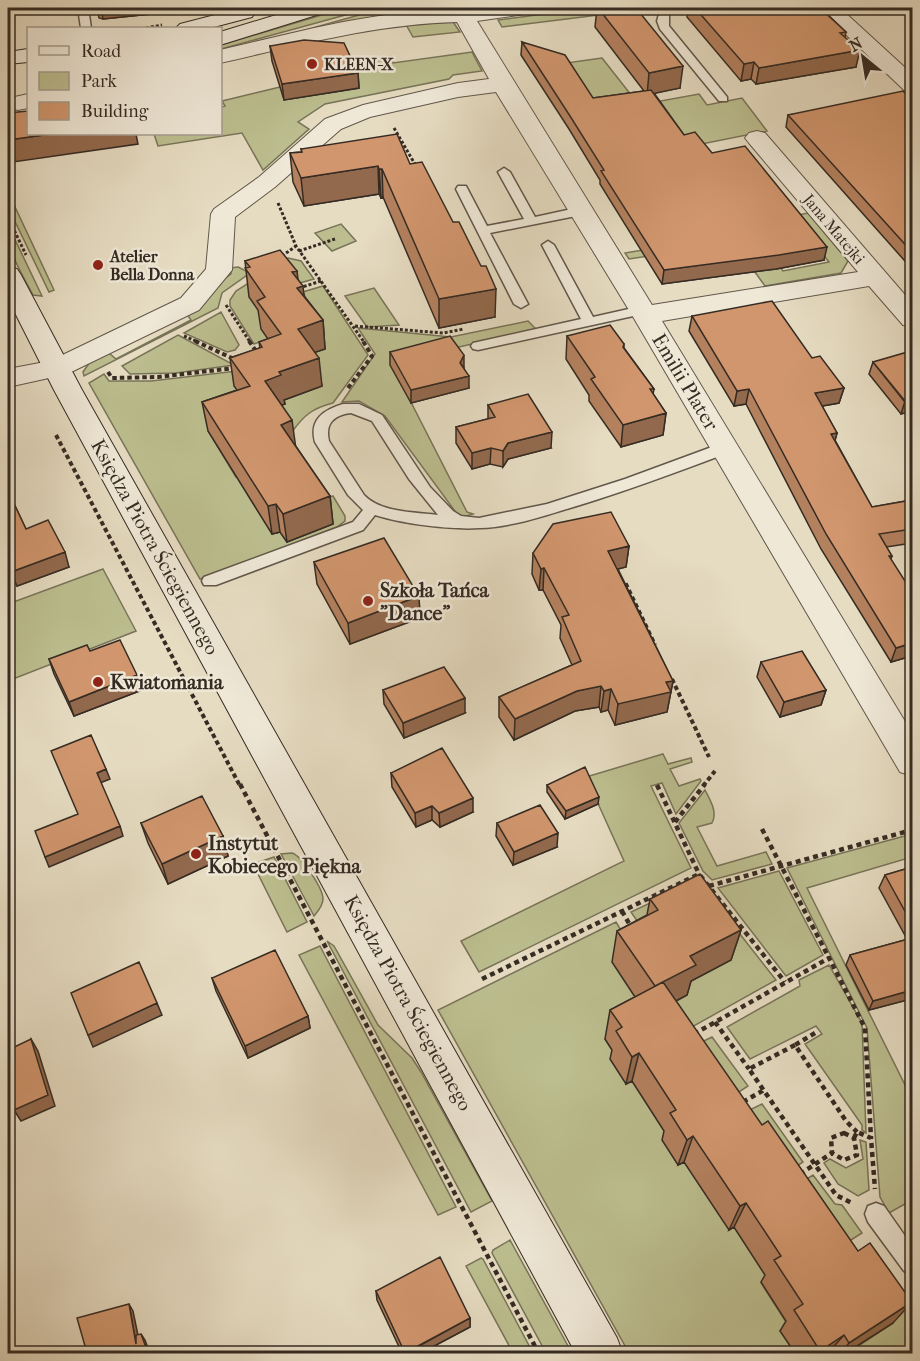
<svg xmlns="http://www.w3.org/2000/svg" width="920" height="1361" font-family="'IM FELL French Canon',serif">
	<rect width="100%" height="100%" fill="#e6dcc2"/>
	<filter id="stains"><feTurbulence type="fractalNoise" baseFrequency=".00333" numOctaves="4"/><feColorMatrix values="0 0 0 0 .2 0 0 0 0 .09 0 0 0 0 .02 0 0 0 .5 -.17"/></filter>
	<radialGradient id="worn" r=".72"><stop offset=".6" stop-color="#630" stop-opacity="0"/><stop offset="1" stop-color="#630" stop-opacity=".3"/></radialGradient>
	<path fill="#bcbe8f" stroke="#787459" stroke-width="1.5" d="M 345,8 L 371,8 L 221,49 L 221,45 Z
		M 384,8 L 405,8 L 406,13 L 335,24 L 298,34 L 298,32 Z
		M 582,9 L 595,11 L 599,15 L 502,27 L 498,20 Z
		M 446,20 L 453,22 L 460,32 L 413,37 L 405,23 Z
		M 472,52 L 482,71 L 453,75 L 449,79 L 325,104 L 298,122 L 309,129 L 263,170 L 242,133 L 158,146 L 154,134 L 220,134 L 221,107 L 225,106 L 222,101 L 280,87 L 346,61 L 391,56 L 393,63 Z
		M 602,58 L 639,105 L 735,243 L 629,259 L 625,253 L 696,241 L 617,138 L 566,63 Z
		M 699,94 L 707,105 L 742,98 L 767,131 L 687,147 L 655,102 Z
		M 8,192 L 54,290 L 49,292 L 8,207 Z
		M 808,213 L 848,261 L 841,273 L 765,286 L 742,254 L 766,249 L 783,271 L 829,262 L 793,216 Z
		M 341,224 L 356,241 L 332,251 L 315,233 Z
		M 8,225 L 42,296 L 33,295 C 21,272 7,252 8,225 Z
		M 288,258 L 301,261 L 314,279 L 250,297 L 269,326 L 268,339 L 254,344 L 230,306 L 230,300 L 236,291 Z
		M 238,267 L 250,273 L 222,293 L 218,308 L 84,376 L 83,372 L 92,359 L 109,353 L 116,359 L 191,320 L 184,310 L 231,274 L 231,268 Z
		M 323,286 L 368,355 L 333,403 C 313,408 304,415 292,432 L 260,413 L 282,400 L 301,357 L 325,349 L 296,294 Z
		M 374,288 L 399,325 L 367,327 L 345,296 Z
		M 221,312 L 239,345 L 235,350 L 227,352 L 184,333 Z
		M 528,321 L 536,329 L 391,363 L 467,512 L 473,514 L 460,518 L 385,416 L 359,401 L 342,402 L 375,354 L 358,328 L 451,337 Z
		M 178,335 L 234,365 L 176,373 L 130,374 L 122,366 Z
		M 237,371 L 254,415 L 208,431 L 236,477 L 242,475 L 248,495 L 272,534 L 280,532 L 287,542 L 319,501 L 333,496 L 345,516 L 345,521 L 337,527 L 200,579 L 89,383 L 104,374 L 109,381 L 151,381 Z
		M 103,569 L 136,631 L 8,681 L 8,604 Z
		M 663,754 L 668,764 L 691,758 L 692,762 L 670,769 L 679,786 L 700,779 L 701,781 L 676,814 L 662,783 L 651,786 L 691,868 L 479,972 L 461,941 L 624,861 L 586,777 Z
		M 705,790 C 710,800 718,812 712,823 L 697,827 L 717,866 L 766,852 L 772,864 L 712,880 L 703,871 L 679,823 Z
		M 912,834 L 912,857 L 807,888 L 912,1099 L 912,1200 L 889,1213 L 880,1197 L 867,1028 L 787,868 Z
		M 292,853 C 302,856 323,889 323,899 C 323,906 318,911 314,916 L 281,854 Z
		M 274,857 L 307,922 L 287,932 L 253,864 Z
		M 779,871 L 823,955 L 786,976 L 718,888 Z
		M 692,883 L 703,887 L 776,980 L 674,1037 L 644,931 L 631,912 Z
		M 616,922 L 633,950 L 648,1016 L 605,1039 L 616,1056 L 626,1084 L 632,1081 L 668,1136 L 678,1165 L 684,1162 L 734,1227 L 767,1278 L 761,1283 L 788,1325 L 780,1331 L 795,1353 L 629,1353 L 438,1010 Z
		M 327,941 L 334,946 L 378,1025 L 412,1058 L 421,1072 L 492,1201 L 471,1212 Z
		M 320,946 L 456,1207 L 438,1215 L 299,955 Z
		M 829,965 L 862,1023 L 866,1133 L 862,1130 L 862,1125 L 805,1044 L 822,1034 L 816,1026 L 750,1059 L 727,1027 L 800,986 L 799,980 Z
		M 712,1037 L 748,1086 L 719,1105 L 683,1051 Z
		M 762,1104 L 803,1162 L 777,1179 L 729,1120 Z
		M 860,1140 L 866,1142 L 869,1190 L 858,1196 L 838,1184 L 824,1163 L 830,1159 L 846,1168 L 863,1159 Z
		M 813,1175 L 835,1204 L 842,1205 L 862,1233 L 829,1254 L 786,1192 Z
		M 510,1240 L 568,1346 L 572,1353 L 546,1353 L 492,1253 L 493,1250 Z
		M 875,1250 L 912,1306 L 912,1353 L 846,1354 L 893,1323 Z
		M 481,1258 L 483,1259 L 533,1353 L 513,1353 L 466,1266 Z"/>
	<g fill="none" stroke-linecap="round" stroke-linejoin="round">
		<defs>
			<path id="lane" d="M 78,8 L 88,8 L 91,28 L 81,28 Z
				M 658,8 L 669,8 L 669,26 L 727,97 L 727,101 L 719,101 L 660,29 L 657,21 L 660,11 Z
				M 504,168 L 510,172 L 535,217 L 581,207 L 587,211 L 581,215 L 490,233 L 528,304 L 521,308 L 514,304 L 456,189 L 458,186 L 466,186 L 487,226 L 524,219 L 498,172 Z
				M 548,241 L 554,245 L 593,317 L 642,306 L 649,310 L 647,313 L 478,350 L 473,349 L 471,346 L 473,343 L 581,319 L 542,245 Z
				M 343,404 L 359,404 L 382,415 L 430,487 L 453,511 L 461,516 L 479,518 L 547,504 L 625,479 L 720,444 L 725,443 L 732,448 L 730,452 C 677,472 624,492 570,508 C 541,517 510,527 480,528 C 451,530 404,524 375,515 L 363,530 L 216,585 L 204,585 L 202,581 L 204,577 L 353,522 L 363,510 L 348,495 L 315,442 C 309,420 323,410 343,404 ZM 351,413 L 372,421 L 409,479 L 438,515 C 415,512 381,513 364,495 L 329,441 C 325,424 333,415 351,413 Z
				M 876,1203 L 884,1206 L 912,1246 L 912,1274 L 904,1271 L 868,1222 L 865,1214 L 868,1206 Z"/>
			<path id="street" d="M 443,8 L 535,8 L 532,12 L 525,14 L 477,21 L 652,305 L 858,272 L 749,143 L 745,138 L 749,133 L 757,131 L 765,133 L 912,303 L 912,327 L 903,325 L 869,286 L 662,321 L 912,733 L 912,776 L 900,772 L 632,315 L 496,92 L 458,97 L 370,117 L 341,129 L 275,187 L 235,217 L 232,270 L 199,310 L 67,374 L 8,387 L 8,369 L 50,361 L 181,298 L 206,269 L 211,214 L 214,209 L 259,177 L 325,119 L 363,105 L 458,83 L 489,79 L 457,22 C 377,24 299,45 220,63 L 220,50 C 294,33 369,12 444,10 Z
				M 818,8 L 840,8 L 912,74 L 912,92 L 904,90 Z
				M 28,94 L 28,108 L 18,110 L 10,108 L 8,104 L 10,98 Z"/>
			<path id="secondary" d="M 242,8 L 252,9 L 255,13 L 252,17 L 210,28 L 176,28 L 180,24 Z
				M 299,8 L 329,8 L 326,12 L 220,45 L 220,32 Z
				M 28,49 L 28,62 L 8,64 L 8,52 Z
				M 8,267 L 17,269 L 21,275 L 82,390 L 617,1338 L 623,1354 L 576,1354 L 54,390 L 8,299 Z"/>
		</defs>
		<use href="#lane" stroke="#61574b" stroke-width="3"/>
		<use href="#street" stroke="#61574b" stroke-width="2"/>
		<use href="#secondary" stroke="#352b23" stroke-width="2"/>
		<path stroke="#352b23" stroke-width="3" stroke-dasharray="3 2" stroke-linecap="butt" d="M 587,8 L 607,8
			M 549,11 L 576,8
			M 146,28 L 162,25
			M 394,128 L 416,166
			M 278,203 L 296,246 L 364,342
			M 8,217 L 26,255
			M 299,251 L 335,239
			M 282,256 L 296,246
			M 299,288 L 321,281
			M 226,305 L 250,342
			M 355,326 L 443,333 L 464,329
			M 184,336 L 198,342"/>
		<path stroke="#352b23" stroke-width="4" stroke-dasharray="4.5 3" stroke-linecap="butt" d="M 195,341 L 234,359
			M 249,341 L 256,351
			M 108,372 L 112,378 L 158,377 L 235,368
			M 348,388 L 372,356 L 363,341
			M 56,435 L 240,786
			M 619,581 L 625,582 L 655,645
			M 672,679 L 709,757
			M 703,786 L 715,771"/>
		<path stroke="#352b23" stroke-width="4.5" stroke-dasharray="5 4" stroke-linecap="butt" d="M 240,784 L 539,1354
			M 657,785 L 699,874
			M 675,822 L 705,784
			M 762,829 L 829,958
			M 709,886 L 912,830
			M 622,911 L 631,927
			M 482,979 L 699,874 L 785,982
			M 715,1022 L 749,1069
			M 815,1033 L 795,1045 L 846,1121 L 857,1132
			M 694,1034 L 829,958 L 865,1028 L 871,1138
			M 795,1045 L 749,1069 L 836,1195 L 852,1203
			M 743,1102 L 764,1090
			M 844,1133 L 854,1138 L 857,1155 L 844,1160 L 832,1153 L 831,1138 Z
			M 854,1138 L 857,1132 L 871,1138 L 875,1189
			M 800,1174 L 832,1153"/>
		<use href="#lane" fill="#efe8d7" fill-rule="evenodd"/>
		<use href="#street" fill="#efe8d7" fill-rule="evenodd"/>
		<use href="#secondary" fill="#efe8d7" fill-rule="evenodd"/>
	</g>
	<path fill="#b4815f" stroke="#352b23" stroke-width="1.5" d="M 97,8 L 169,8 L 170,12 L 103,19 L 99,18 Z
		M 597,8 L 636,8 L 680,88 L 654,93 L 684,135 L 712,153 L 824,260 L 776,269 L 662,284 L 600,184 L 600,180 L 569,129 L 521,55 L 522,42 L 593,98 L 644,91 L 595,27 Z
		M 688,8 L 826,8 L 825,12 L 846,32 L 845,37 L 856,67 L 756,84 L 751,79 L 741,81 L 687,17 Z
		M 270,46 L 358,73 L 359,88 L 284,100 L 272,61 Z
		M 912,100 L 912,269 L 786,127 L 788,115 Z
		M 301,149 L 410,164 L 495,317 L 439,328 L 383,197 L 381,198 L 379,194 L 304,206 L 293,182 L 290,153 L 302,152 Z
		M 245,261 L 298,280 L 305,297 L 323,320 L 325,349 L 315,352 L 322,386 L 284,400 L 285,404 L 281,405 L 295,445 L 330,496 L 333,524 L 287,542 L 280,532 L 272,534 L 208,431 L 202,402 L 237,390 L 234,386 L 230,358 L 260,348 L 259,342 L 268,339 L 261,329 L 258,310 L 249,297 Z
		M 692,316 L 812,358 L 844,388 L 839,403 L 822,406 L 837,433 L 835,440 L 872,507 L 912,500 L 912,543 L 886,547 L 892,556 L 891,559 L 912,656 L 891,662 L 821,549 L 746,404 L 734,406 L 689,331 Z
		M 567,336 L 624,344 L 624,348 L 654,389 L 653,394 L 666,413 L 663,435 L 621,447 L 589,401 L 589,395 L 566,359 Z
		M 390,352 L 464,368 L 469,388 L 411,403 L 390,365 Z
		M 873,362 L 912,411 L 901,414 L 869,374 Z
		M 488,405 L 551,448 L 508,459 L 503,467 L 490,464 L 472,469 L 456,443 L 456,427 L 488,419 Z
		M 8,491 L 26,529 L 69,567 L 17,586 L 11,574 L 9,575 L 8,573 Z
		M 629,546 L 626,567 L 618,569 L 673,681 L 667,712 L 615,725 L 608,710 L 601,712 L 599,707 L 575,711 L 514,740 L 499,717 L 499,697 L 572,665 L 560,638 L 561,625 L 543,590 L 539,590 L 532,574 L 533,553 Z
		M 314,562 L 419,596 L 420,618 L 350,644 L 317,584 Z
		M 90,651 L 142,690 L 74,716 L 54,674 L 49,659 Z
		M 761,662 L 826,690 L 821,705 L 780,717 L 757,677 Z
		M 383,690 L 465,713 L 404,738 L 384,704 Z
		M 391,773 L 473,812 L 440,827 L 432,820 L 416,827 L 392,787 Z
		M 547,785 L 598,804 L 565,819 L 547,792 Z
		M 141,823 L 223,836 L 228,856 L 168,884 L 148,843 Z
		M 497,823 L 557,847 L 513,865 L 496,836 Z
		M 912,867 L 912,937 L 907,939 L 879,888 L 885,875 Z
		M 650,899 L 741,930 L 731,960 L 691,981 L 687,995 L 676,1001 L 893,1323 L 846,1353 L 795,1353 L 780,1331 L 786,1321 L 761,1282 L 765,1275 L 734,1227 L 729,1230 L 684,1162 L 678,1165 L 662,1140 L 664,1131 L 632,1081 L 626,1084 L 610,1059 L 612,1050 L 605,1039 L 610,1010 L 635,997 L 612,962 L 617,931 L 647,915 Z
		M 912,938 L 912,1002 L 911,999 L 869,1010 L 846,965 L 850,955 Z
		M 212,978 L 308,1016 L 310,1028 L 248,1058 L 216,991 Z
		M 376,1291 L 470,1318 L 470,1327 L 421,1353 L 402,1353 L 377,1300 Z"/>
	<path fill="#92694d" stroke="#352b23" stroke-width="1.5" d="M 101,8 L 169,8 L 170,12 L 103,19 Z
		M 860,50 L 856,67 L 756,84 L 759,68 Z
		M 754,62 L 751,79 L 741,81 L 744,64 Z
		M 683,66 L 680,88 L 647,95 L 649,73 Z
		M 358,73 L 359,88 L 284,100 L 282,84 Z
		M 51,134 L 136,134 L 138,144 L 13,162 L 8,140 Z
		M 378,166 L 379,194 L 304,206 L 301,178 Z
		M 379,169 L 382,169 L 383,197 L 381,198 Z
		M 827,247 L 824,260 L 776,269 L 662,284 L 664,270 Z
		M 297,271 L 299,287 L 303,286 L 306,315 L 292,272 Z
		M 496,289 L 495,317 L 439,328 L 439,299 Z
		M 323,320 L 325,349 L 301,357 L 298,329 Z
		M 464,355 L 464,368 L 460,363 Z
		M 319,358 L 322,386 L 284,400 L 285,404 L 269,410 L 265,381 L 279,372 Z
		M 469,376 L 469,388 L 411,403 L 411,390 Z
		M 844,388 L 839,403 L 811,408 L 815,393 Z
		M 749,389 L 746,404 L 734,406 L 737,391 Z
		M 912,399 L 912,411 L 901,414 L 905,401 Z
		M 666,413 L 663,435 L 621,447 L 623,425 Z
		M 292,420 L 296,449 L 281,425 Z
		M 9,426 L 14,442 L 8,444 L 8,427 Z
		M 552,432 L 551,448 L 508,459 L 503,467 L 503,451 L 508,443 Z
		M 837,433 L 833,448 L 831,434 Z
		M 491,448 L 490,464 L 472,469 L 472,453 Z
		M 330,496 L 333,524 L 287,542 L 283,514 Z
		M 276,504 L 280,532 L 272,534 L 268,506 Z
		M 629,546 L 626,567 L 606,572 L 608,551 Z
		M 65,552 L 69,567 L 17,586 L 11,572 Z
		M 8,565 L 11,574 L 9,575 L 8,572 Z
		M 544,568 L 543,590 L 539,590 L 541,569 Z
		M 419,596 L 420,618 L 350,644 L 348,623 Z
		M 912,643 L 912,656 L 891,662 L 896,648 Z
		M 137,675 L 142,690 L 74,716 L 69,702 Z
		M 673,681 L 667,712 L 615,725 L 618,704 L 666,682 Z
		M 601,686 L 599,707 L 575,711 L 514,740 L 515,719 L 577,691 Z
		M 611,689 L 608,710 L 601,712 L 604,691 Z
		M 826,690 L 821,705 L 780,717 L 784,702 Z
		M 465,698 L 465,713 L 404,738 L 403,723 Z
		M 106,769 L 110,779 L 100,783 L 97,773 Z
		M 599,797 L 598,804 L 565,819 L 566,811 Z
		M 473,798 L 473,812 L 440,827 L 439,813 Z
		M 432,806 L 432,820 L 416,827 L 415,813 Z
		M 120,826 L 123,836 L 49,867 L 45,857 Z
		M 558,833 L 557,847 L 513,865 L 514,852 Z
		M 223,836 L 228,856 L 168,884 L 162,864 Z
		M 912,928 L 912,937 L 907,939 Z
		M 741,930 L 731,960 L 691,981 L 687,995 L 648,1016 L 655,986 L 690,956 Z
		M 912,990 L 912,996 L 911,999 L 869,1010 L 873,1001 Z
		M 157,1003 L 162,1015 L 93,1047 L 88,1035 Z
		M 308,1016 L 310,1028 L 248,1058 L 245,1046 Z
		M 31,1039 L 38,1051 L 55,1106 L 21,1121 L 14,1110 Z
		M 639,1053 L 632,1081 L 626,1084 L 632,1057 Z
		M 693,1136 L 684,1162 L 678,1165 L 687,1140 Z
		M 746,1203 L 734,1227 L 729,1230 L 740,1206 Z
		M 912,1302 L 893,1323 L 846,1353 L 840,1353 L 849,1343 Z
		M 129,1304 L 133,1311 L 141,1350 L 136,1344 Z
		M 470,1318 L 470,1327 L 421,1353 L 406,1353 Z
		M 141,1334 L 145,1340 L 150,1353 L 148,1353 Z
		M 844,1335 L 828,1353 L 818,1353 L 820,1351 Z"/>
	<path fill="#d1966e" stroke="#352b23" stroke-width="1.5" d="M 598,8 L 636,8 L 683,66 L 649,73 Z
		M 695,8 L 820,8 L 846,32 L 840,33 L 860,50 L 759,68 L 754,62 L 744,64 Z
		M 304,40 L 344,43 L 358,73 L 282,84 L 270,46 Z
		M 522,42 L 565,55 L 593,98 L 651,90 L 684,135 L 695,132 L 712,153 L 745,146 L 827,247 L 779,255 L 664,270 L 601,171 L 604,170 L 570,116 Z
		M 903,91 L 912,100 L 912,252 L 788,115 Z
		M 28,111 L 28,134 L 51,134 L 8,140 L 8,113 Z
		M 397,134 L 410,164 L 422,162 L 453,222 L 459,222 L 481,266 L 486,266 L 496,289 L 439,299 L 382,169 L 379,169 L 378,166 L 301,178 L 290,153 L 302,152 L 301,149 Z
		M 280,250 L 297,271 L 292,272 L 303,286 L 297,288 L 323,320 L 298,329 L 319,358 L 279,372 L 281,375 L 265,381 L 292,420 L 281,425 L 330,496 L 283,514 L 276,504 L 268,506 L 202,402 L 250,386 L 230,358 L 262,347 L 259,342 L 281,334 L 257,301 L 265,297 L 245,268 L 250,267 L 245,261 Z
		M 772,301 L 812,358 L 820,356 L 844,388 L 815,393 L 837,433 L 831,434 L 872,507 L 912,500 L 912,529 L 879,534 L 892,556 L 889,556 L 912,592 L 912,643 L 896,648 L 826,534 L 749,389 L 737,391 L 692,316 Z
		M 610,325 L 624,344 L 623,347 L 654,389 L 650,389 L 666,413 L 623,425 L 591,379 L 595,377 L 567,336 Z
		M 450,336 L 464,355 L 460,363 L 469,376 L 411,390 L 390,352 Z
		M 911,351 L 912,353 L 912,399 L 905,401 L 873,362 Z
		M 528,394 L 552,432 L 508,443 L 503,451 L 491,448 L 472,453 L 456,427 L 495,417 L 488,405 Z
		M 8,491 L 26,529 L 48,520 L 65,552 L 11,572 L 8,564 Z
		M 611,512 L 629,546 L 608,551 L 673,681 L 666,682 L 671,692 L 618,704 L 611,689 L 604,691 L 601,686 L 577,691 L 515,719 L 499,697 L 581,661 L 562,617 L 569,615 L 544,568 L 541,569 L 533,553 L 553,524 Z
		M 384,538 L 419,596 L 348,623 L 314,562 Z
		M 120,640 L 137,675 L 69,702 L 49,659 L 87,645 L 90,651 Z
		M 802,651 L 826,690 L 784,702 L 761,662 Z
		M 444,667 L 465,698 L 403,723 L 383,690 Z
		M 91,735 L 106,769 L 97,773 L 120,826 L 45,857 L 35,831 L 78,814 L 51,751 Z
		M 442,748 L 473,798 L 439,813 L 432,806 L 415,813 L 391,773 Z
		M 585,767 L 599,797 L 566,811 L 547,785 Z
		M 202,796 L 223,836 L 162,864 L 141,823 Z
		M 540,805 L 558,833 L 514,852 L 497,823 Z
		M 912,867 L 912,924 L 885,875 Z
		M 700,874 L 741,930 L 690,956 L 696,965 L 655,986 L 617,931 L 658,910 L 650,899 Z
		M 912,938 L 912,990 L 873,1001 L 850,955 Z
		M 275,950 L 308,1016 L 245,1046 L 212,978 Z
		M 139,962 L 157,1003 L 88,1035 L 71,993 Z
		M 663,982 L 762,1125 L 768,1121 L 858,1251 L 870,1243 L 912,1302 L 849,1343 L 844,1335 L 820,1351 L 794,1310 L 803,1304 L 774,1260 L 781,1256 L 746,1203 L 740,1206 L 693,1136 L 687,1140 L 670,1113 L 676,1110 L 639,1053 L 632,1057 L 616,1031 L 622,1027 L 610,1010 Z
		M 31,1039 L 48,1095 L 14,1110 L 8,1088 L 8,1050 Z
		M 440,1257 L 470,1318 L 405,1353 L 376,1291 Z
		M 129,1304 L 136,1344 L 136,1335 L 141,1334 L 148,1353 L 87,1353 L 77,1318 Z"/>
	<g fill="#8f2418" stroke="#efe8d7" stroke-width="2">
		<circle cx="312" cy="64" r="6"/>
		<circle cx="98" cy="265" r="6"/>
		<circle cx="368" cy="601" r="6"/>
		<circle cx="98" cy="682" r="6"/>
		<circle cx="196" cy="854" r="6"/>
	</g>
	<g text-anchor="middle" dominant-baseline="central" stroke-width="5" stroke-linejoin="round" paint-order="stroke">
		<g font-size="16" font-weight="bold" fill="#352b23" stroke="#efe8d7" text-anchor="start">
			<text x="324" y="64">KLEEN-X</text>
			<text x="110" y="256">Atelier<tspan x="110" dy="18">Bella Donna</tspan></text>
		</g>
		<g font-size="16" fill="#352b23" stroke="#efe8d7">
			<text transform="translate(834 229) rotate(50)">Jana Matejki</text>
		</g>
		<g font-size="20" fill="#352b23" stroke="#efe8d7">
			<text transform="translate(685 382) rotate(59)">Emilii Plater</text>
			<text transform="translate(155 547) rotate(61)">Księdza Piotra Ściegiennego</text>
			<text transform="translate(408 1003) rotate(61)">Księdza Piotra Ściegiennego</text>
		</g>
		<g font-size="20" font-weight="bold" fill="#352b23" stroke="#efe8d7" text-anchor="start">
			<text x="380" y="590">Szkoła Tańca<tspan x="380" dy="23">"Dance"</tspan></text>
			<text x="110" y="682">Kwiatomania</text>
			<text x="208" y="843">Instytut<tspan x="208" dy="23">Kobiecego Piękna</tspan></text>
		</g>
	</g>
	<rect width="920" height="1361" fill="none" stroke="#e6dcc2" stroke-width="30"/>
	<rect x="9" y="9" width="902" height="1343" fill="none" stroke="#352b23" stroke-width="3"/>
	<rect x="15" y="15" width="890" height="1331" fill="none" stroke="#352b23" stroke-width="1.5"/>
	<rect x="27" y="27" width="195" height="108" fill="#efe8d7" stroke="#a59c8f" stroke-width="1.5"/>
	<rect x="39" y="46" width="30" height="9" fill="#efe8d7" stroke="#a59c8f" stroke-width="1.5"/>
	<text x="81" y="57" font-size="18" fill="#352b23">Road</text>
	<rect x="39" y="72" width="30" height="18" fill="#bcbe8f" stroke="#a59c8f" stroke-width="1.5"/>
	<text x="81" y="87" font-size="18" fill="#352b23">Park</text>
	<rect x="39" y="102" width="30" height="18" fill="#d1966e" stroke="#a59c8f" stroke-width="1.5"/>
	<text x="81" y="117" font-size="18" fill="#352b23">Building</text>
	<g transform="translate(863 57) rotate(330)" stroke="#efe8d7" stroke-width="4.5" paint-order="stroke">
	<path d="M0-4.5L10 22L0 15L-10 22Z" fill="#352b23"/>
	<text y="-9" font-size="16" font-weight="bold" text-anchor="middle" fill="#352b23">N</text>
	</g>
	<rect width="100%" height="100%" filter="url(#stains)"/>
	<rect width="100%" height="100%" fill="url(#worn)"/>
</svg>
